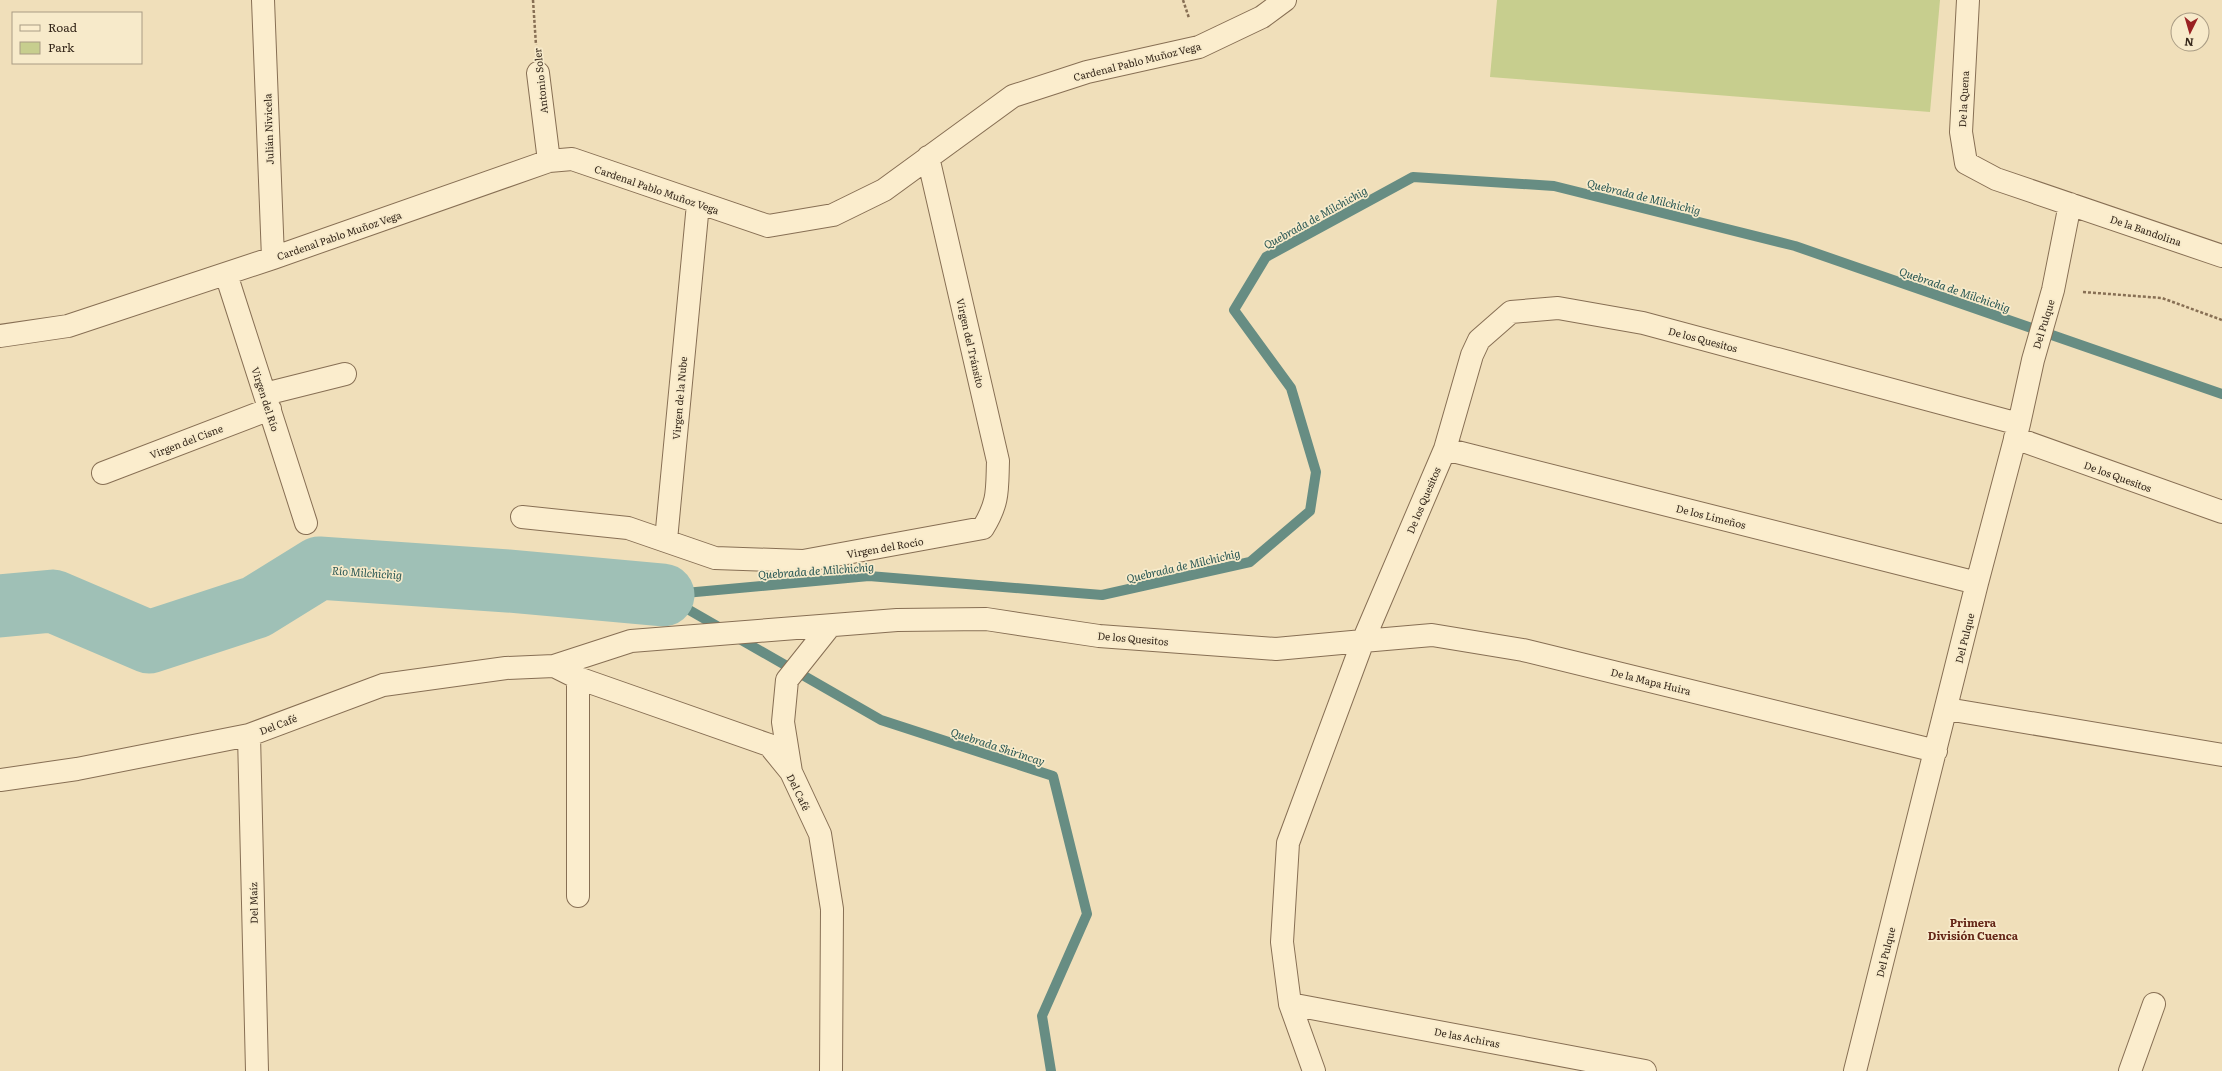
<svg xmlns="http://www.w3.org/2000/svg" width="2222" height="1071" font-family="Literata,serif">
	<rect width="100%" height="100%" fill="#f0dfba"/>
	<path fill="#c7ce8e" d="M 1497,0 L 1940,0 L 1930,112 L 1490,77 Z"/>
	<g fill="none" stroke-linecap="round" stroke-linejoin="round">
		<path stroke="#678d83" stroke-width="10" d="M 663,595 L 869,576 L 1102,595 L 1250,562 L 1310,511 L 1316,472 L 1291,388 L 1234,310 L 1266,257 L 1413,177 L 1554,186 L 1795,246 L 2222,394
			M 663,595 L 881,720 L 1053,776 L 1087,914 L 1042,1016 L 1051,1071"/>
		<path stroke="#9fc0b6" stroke-width="63" d="M 0,606 L 53,601 L 149,642 L 256,607 L 319,568 L 508,581 L 663,595"/>
		<defs>
			<path id="minor" d="M 263,0 L 273,258
				M 1968,0 L 1961,132 L 1966,163 L 1996,179 L 2222,256
				M 538,73 L 549,161
				M 226,274 L 306,523
				M 0,336 L 68,326 L 273,258 L 549,161 L 572,159 L 768,226 L 833,215 L 884,190 L 1013,96 L 1087,72 L 1199,47 L 1262,17 L 1285,0
				M 265,394 L 345,374
				M 2015,438 L 2222,512
				M 1445,449 L 1977,583
				M 103,473 L 270,409
				M 522,517 L 628,528 L 715,558 L 803,561 L 983,528 C 999,502 997,490 998,461 L 928,157
				M 666,540 L 698,204
				M 578,678 L 578,896
				M 1947,709 L 2222,755
				M 249,735 L 257,1071
				M 791,772 L 783,722 L 787,680 L 830,626
				M 0,780 L 77,769 L 249,735 L 383,685 L 506,668 L 554,666
				M 1290,1004 L 1645,1071
				M 831,1071 L 832,909 L 820,834 L 791,772 L 769,745 L 578,678 L 554,666 L 631,641 L 897,620 L 986,619 L 1099,636 L 1276,649 L 1363,641 L 1445,449 L 1472,355 L 1479,340 L 1511,312 L 1558,308 L 1643,323 L 2019,424
				M 1314,1071 L 1290,1004 L 1282,942 L 1288,843 L 1363,641 L 1432,635 L 1523,650 L 1936,751
				M 1855,1071 L 1977,583 L 2019,424 L 2033,360 L 2053,290 L 2070,204
				M 2130,1071 L 2154,1004"/>
		</defs>
		<use href="#minor" stroke="#876f54" stroke-width="24"/>
		<path stroke="#876f54" stroke-width="2.5" stroke-dasharray="3 2" stroke-linecap="butt" d="M 533,0 L 536,45
			M 1183,0 L 1189,18
			M 2083,292 L 2162,298 L 2222,320"/>
		<use href="#minor" stroke="#fbedcd" stroke-width="22"/>
	</g>
	<g text-anchor="middle" dominant-baseline="central" stroke-width="3.5" stroke-linejoin="round" paint-order="stroke">
		<g font-size="10" fill="#35271a" stroke="#f7eaca">
			<text transform="translate(1137 61) rotate(-14)">Cardenal Pablo Muñoz Vega</text>
			<text transform="translate(540 81) rotate(-96)">Antonio Soler</text>
			<text transform="translate(1963 99) rotate(-87)">De la Quena</text>
			<text transform="translate(268 129) rotate(-92)">Julián Nivicela</text>
			<text transform="translate(657 189) rotate(19)">Cardenal Pablo Muñoz Vega</text>
			<text transform="translate(2146 230) rotate(19)">De la Bandolina</text>
			<text transform="translate(339 235) rotate(-19)">Cardenal Pablo Muñoz Vega</text>
			<text transform="translate(2043 324) rotate(-73)">Del Pulque</text>
			<text transform="translate(1703 339) rotate(15)">De los Quesitos</text>
			<text transform="translate(971 343) rotate(77)">Virgen del Tránsito</text>
			<text transform="translate(679 398) rotate(-85)">Virgen de la Nube</text>
			<text transform="translate(266 399) rotate(72)">Virgen del Río</text>
			<text transform="translate(186 441) rotate(-21)">Virgen del Cisne</text>
			<text transform="translate(2118 476) rotate(20)">De los Quesitos</text>
			<text transform="translate(1423 500) rotate(-67)">De los Quesitos</text>
			<text transform="translate(1711 516) rotate(14)">De los Limeños</text>
			<text transform="translate(885 547) rotate(-10)">Virgen del Rocío</text>
			<text transform="translate(1133 638) rotate(5)">De los Quesitos</text>
			<text transform="translate(1964 638) rotate(-76)">Del Pulque</text>
			<text transform="translate(1651 681) rotate(14)">De la Mapa Huira</text>
			<text transform="translate(278 724) rotate(-21)">Del Café</text>
			<text transform="translate(799 792) rotate(64)">Del Café</text>
			<text transform="translate(253 903) rotate(-91)">Del Maíz</text>
			<text transform="translate(1885 952) rotate(-76)">Del Pulque</text>
			<text transform="translate(1467 1037) rotate(11)">De las Achiras</text>
		</g>
		<g font-size="11" font-style="italic" fill="#285653" stroke="#f7eaca">
			<text transform="translate(1644 196) rotate(14)">Quebrada de Milchichig</text>
			<text transform="translate(1315 217) rotate(-29)">Quebrada de Milchichig</text>
			<text transform="translate(1955 289) rotate(19)">Quebrada de Milchichig</text>
			<text transform="translate(1183 565) rotate(-13)">Quebrada de Milchichig</text>
			<text transform="translate(816 570) rotate(-4)">Quebrada de Milchichig</text>
			<text transform="translate(367 572) rotate(4)">Río Milchichig</text>
			<text transform="translate(998 746) rotate(18)">Quebrada Shirincay</text>
		</g>
		<g font-size="11" font-weight="bold" fill="#642617" stroke="#f7eaca">
			<text x="1973" y="922">Primera<tspan x="1973" dy="13">División Cuenca</tspan></text>
		</g>
	</g>
	<rect x="12" y="12" width="130" height="52" fill="#f7eaca" stroke="#a99c84"/>
	<rect x="20" y="25" width="20" height="6" fill="#fbedcd" stroke="#a99c84"/>
	<text x="48" y="32" font-size="12" fill="#35271a">Road</text>
	<rect x="20" y="42" width="20" height="12" fill="#c7ce8e" stroke="#a99c84"/>
	<text x="48" y="52" font-size="12" fill="#35271a">Park</text>
	<g transform="translate(2190 32) rotate(185)"><circle r="19" fill="#f7eaca" stroke="#a99c84"/>
	<path d="M0-3L7 15L0 10L-7 15Z" fill="#992123"/>
	<text y="-6" font-size="11" font-weight="bold" text-anchor="middle" fill="#35271a">N</text>
	</g>
</svg>
